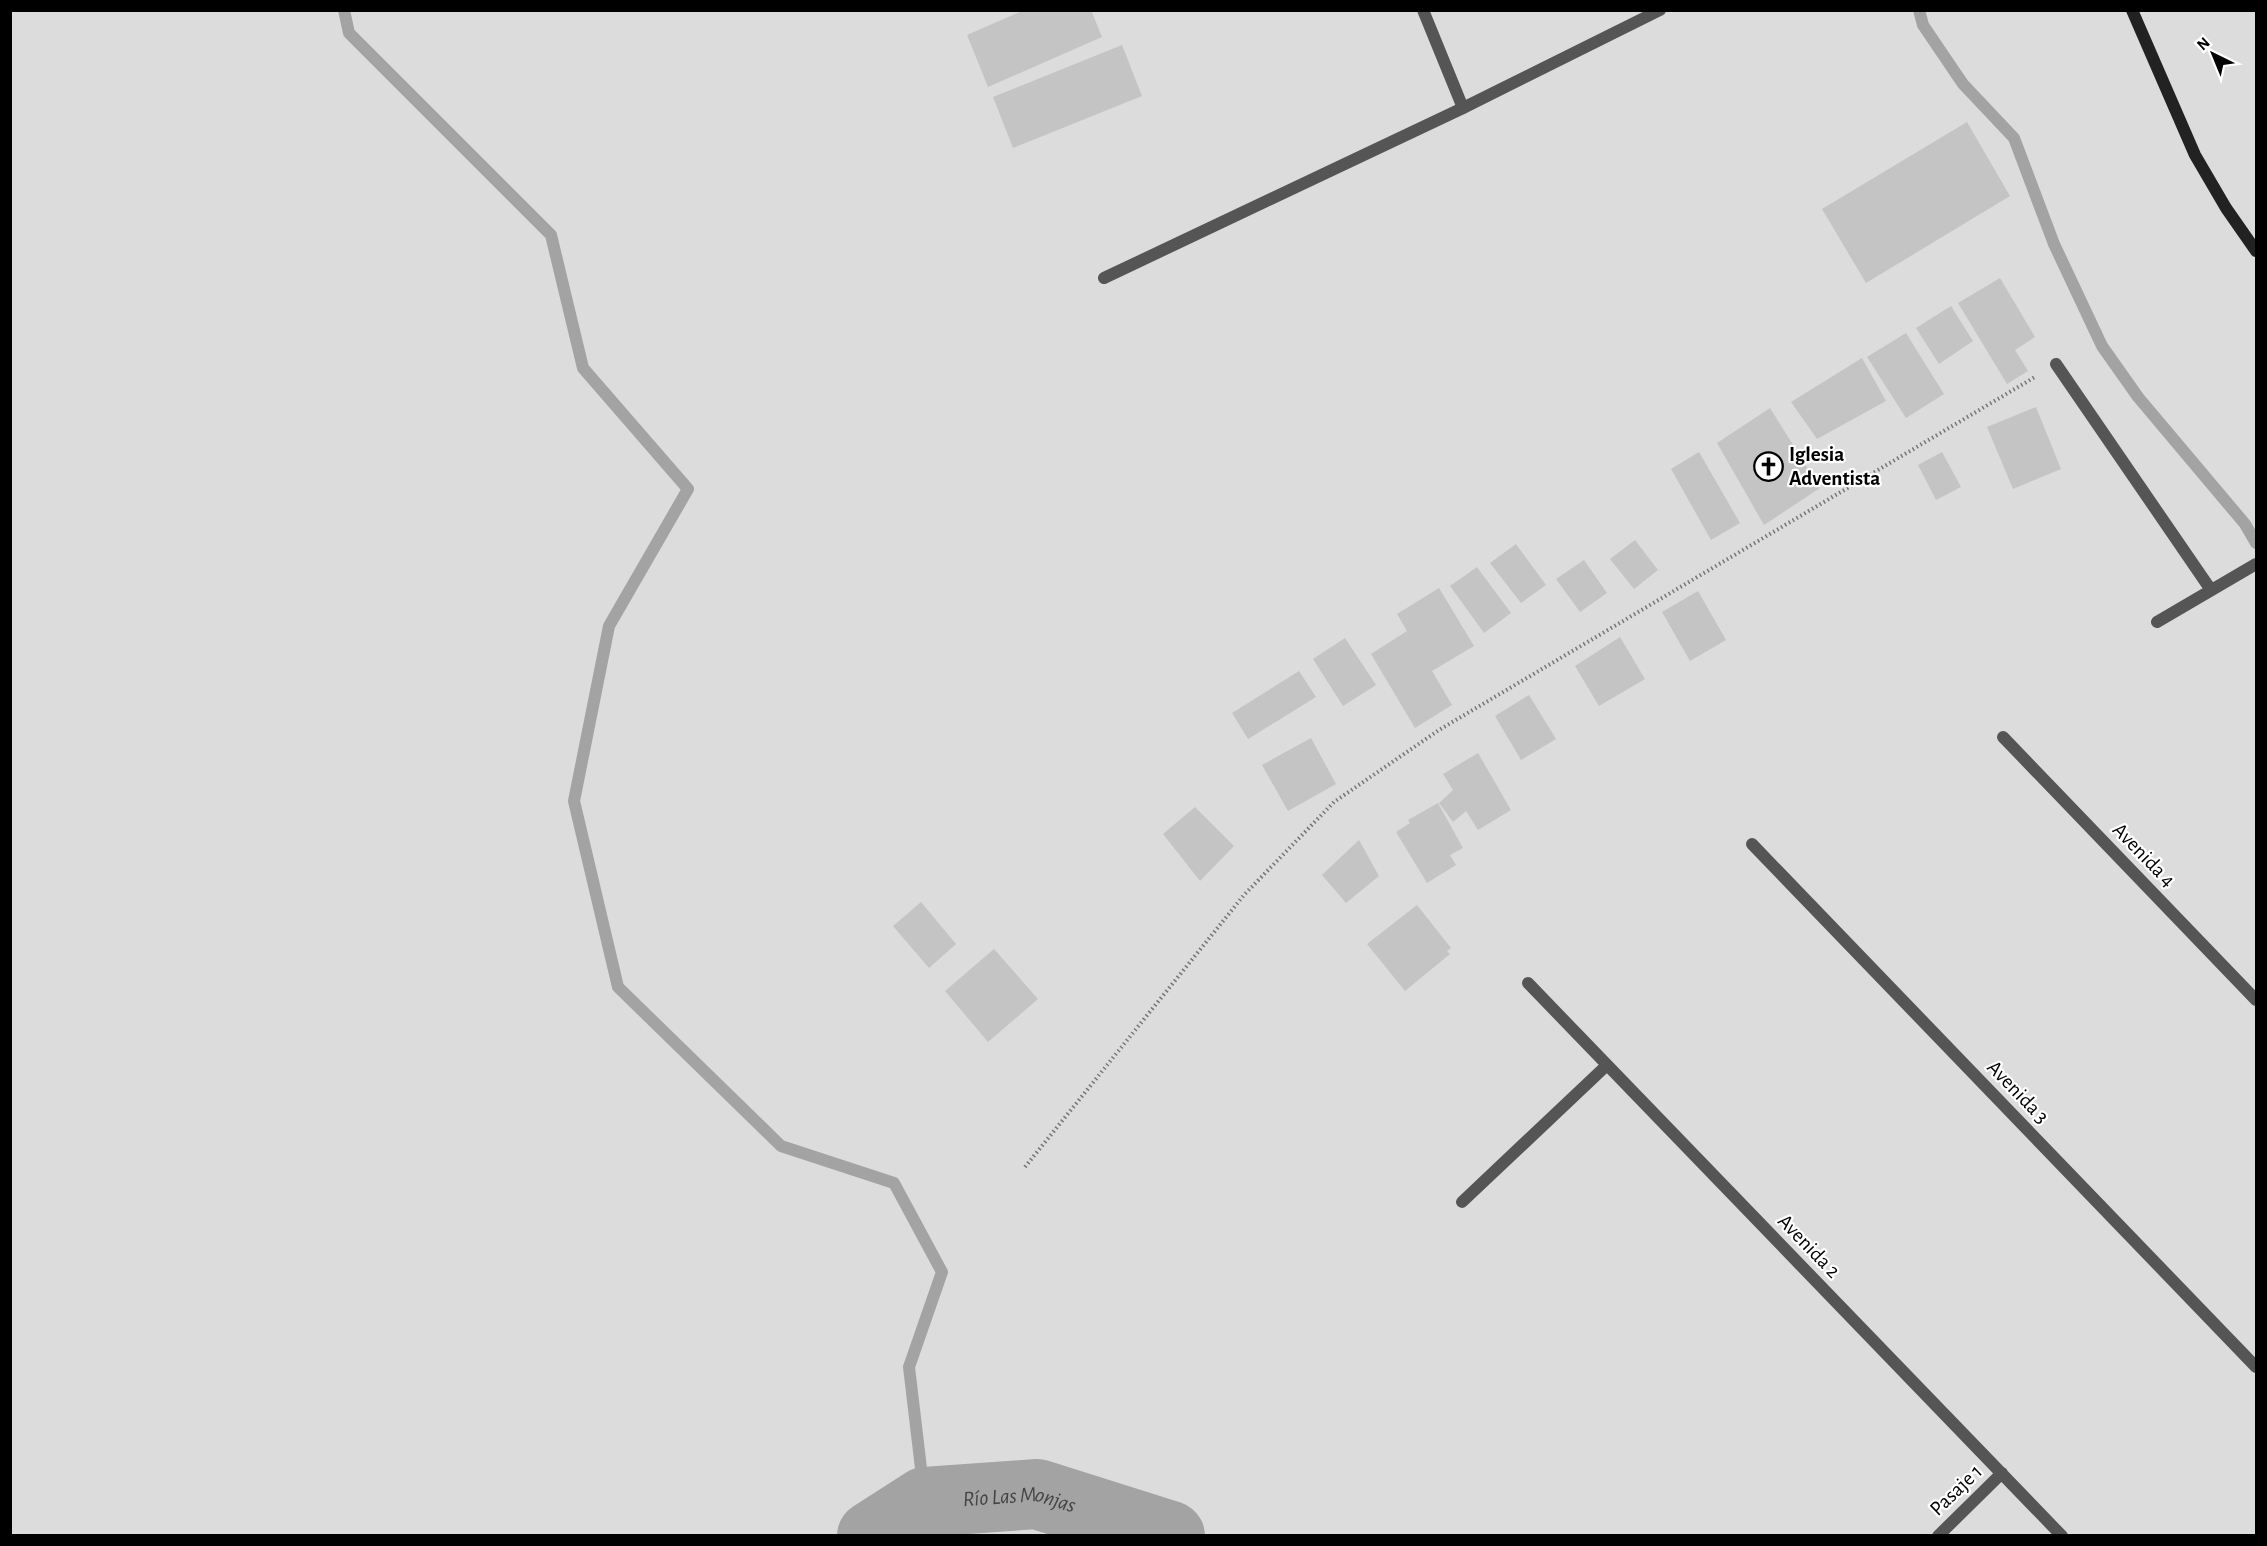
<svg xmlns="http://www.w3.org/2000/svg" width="2267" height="1546" font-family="'Alegreya Sans',sans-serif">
	<rect width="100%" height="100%" fill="#fff"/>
	<path fill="#dcdcdc" d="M 10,11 L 2256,11 L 2256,1535 L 11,1535 Z"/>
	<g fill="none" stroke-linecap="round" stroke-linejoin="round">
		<path stroke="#a3a3a3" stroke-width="12" d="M 344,10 L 349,33 L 551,235 L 583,368 L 688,489 L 609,626 L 574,801 L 618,987 L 781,1146 L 894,1183 L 942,1272 L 909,1367 L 925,1502
			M 1919,10 L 1923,25 L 1963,84 L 2014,138 L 2054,244 L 2102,346 L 2138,397 L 2245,524 L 2256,543"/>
		<path stroke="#a3a3a3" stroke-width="70" id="s1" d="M 872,1536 L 925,1502 L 1037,1494 L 1170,1536"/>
	</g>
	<path fill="#c4c4c4" d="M 1024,10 L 1091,10 L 1102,37 L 988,87 L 967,35 Z
		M 1122,45 L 1142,96 L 1013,148 L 993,97 Z
		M 1967,122 L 2010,196 L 1866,283 L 1822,209 Z
		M 2000,278 L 2035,337 L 2015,350 L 2028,371 L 2007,384 L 1958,303 Z
		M 1951,306 L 1973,341 L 1939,364 L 1916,328 Z
		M 1906,333 L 1944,394 L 1906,418 L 1867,357 Z
		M 1862,358 L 1886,401 L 1817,439 L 1791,402 Z
		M 2036,407 L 2061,469 L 2013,489 L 1987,427 Z
		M 1770,408 L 1820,488 L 1764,525 L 1717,443 Z
		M 1699,452 L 1740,523 L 1711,540 L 1671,469 Z
		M 1942,452 L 1961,487 L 1936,500 L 1918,465 Z
		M 1635,540 L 1658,570 L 1634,589 L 1610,559 Z
		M 1516,544 L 1546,585 L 1521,603 L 1490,563 Z
		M 1584,560 L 1607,593 L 1580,612 L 1556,579 Z
		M 1477,567 L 1511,613 L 1484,633 L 1450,586 Z
		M 1439,588 L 1474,646 L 1432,671 L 1452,705 L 1415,728 L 1371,654 L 1407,631 L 1397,614 Z
		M 1698,591 L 1726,640 L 1690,661 L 1662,612 Z
		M 1620,637 L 1645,679 L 1599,706 L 1575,666 Z
		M 1345,638 L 1376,685 L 1343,706 L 1313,659 Z
		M 1299,671 L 1316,697 L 1248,739 L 1232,713 Z
		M 1529,695 L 1556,739 L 1521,760 L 1495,716 Z
		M 1311,738 L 1336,784 L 1288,811 L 1262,765 Z
		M 1478,753 L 1511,810 L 1478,830 L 1466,811 L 1453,822 L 1439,803 L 1453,790 L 1443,774 Z
		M 1438,803 L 1463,848 L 1450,855 L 1456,865 L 1427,883 L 1396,832 L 1410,823 L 1408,820 Z
		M 1195,807 L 1234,846 L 1200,881 L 1163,834 Z
		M 1359,840 L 1379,876 L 1346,903 L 1322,875 Z
		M 921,902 L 956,944 L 929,968 L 893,926 Z
		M 1417,905 L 1451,948 L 1447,951 L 1450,954 L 1405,991 L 1367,944 Z
		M 994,949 L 1038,999 L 988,1042 L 945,991 Z"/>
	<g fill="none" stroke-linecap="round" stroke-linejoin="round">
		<path stroke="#777" stroke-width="4" stroke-dasharray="1.5 3" stroke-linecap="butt" d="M 1025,1167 L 1244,895 L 1334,802 L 1439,730 L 2035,377"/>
		<path stroke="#555" stroke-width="12" d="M 1104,278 L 1463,108 L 1660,10
			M 2056,364 L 2211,590
			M 2157,622 L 2256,564"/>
		<path stroke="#555" stroke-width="12" d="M 1423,10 L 1463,108
			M 2003,737 L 2256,1000
			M 1752,844 L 2256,1367
			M 1528,983 L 2062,1536
			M 1462,1202 L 1607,1065
			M 1938,1536 L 2002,1473"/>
		<path stroke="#222" stroke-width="12" d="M 2132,10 L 2195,155 L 2226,208 L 2256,251"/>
	</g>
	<defs>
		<symbol id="church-ring" viewBox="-11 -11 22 22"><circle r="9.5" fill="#fff" stroke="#000" stroke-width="1.5"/><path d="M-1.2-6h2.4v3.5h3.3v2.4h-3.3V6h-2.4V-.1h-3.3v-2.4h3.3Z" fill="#000"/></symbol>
	</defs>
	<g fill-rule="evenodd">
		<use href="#church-ring" x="1752" y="450" width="33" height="33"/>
	</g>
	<g text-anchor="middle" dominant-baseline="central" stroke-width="4.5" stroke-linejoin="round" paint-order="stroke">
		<g font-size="21" font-weight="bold" fill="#000" stroke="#fff" text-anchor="start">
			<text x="1789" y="454">Iglesia<tspan x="1789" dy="24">Adventista</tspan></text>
		</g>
		<g font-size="21" fill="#000" stroke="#fff">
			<text transform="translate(2144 855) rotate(46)">Avenida 4</text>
			<text transform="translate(2018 1092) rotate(46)">Avenida 3</text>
			<text transform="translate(1809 1246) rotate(46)">Avenida 2</text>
			<text transform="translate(1956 1490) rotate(-44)">Pasaje 1</text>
		</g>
		<g font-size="22" font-style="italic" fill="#444" stroke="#fff">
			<text stroke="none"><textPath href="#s1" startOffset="158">Río Las Monjas</textPath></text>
		</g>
	</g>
	<rect width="2267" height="1546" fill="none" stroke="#000000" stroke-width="24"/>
	<g transform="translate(2213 54) rotate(317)" stroke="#ffffff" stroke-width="4.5" paint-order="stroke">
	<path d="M0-4.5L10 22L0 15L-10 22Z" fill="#000000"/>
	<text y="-9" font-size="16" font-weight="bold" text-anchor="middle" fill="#000000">N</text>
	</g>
</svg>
